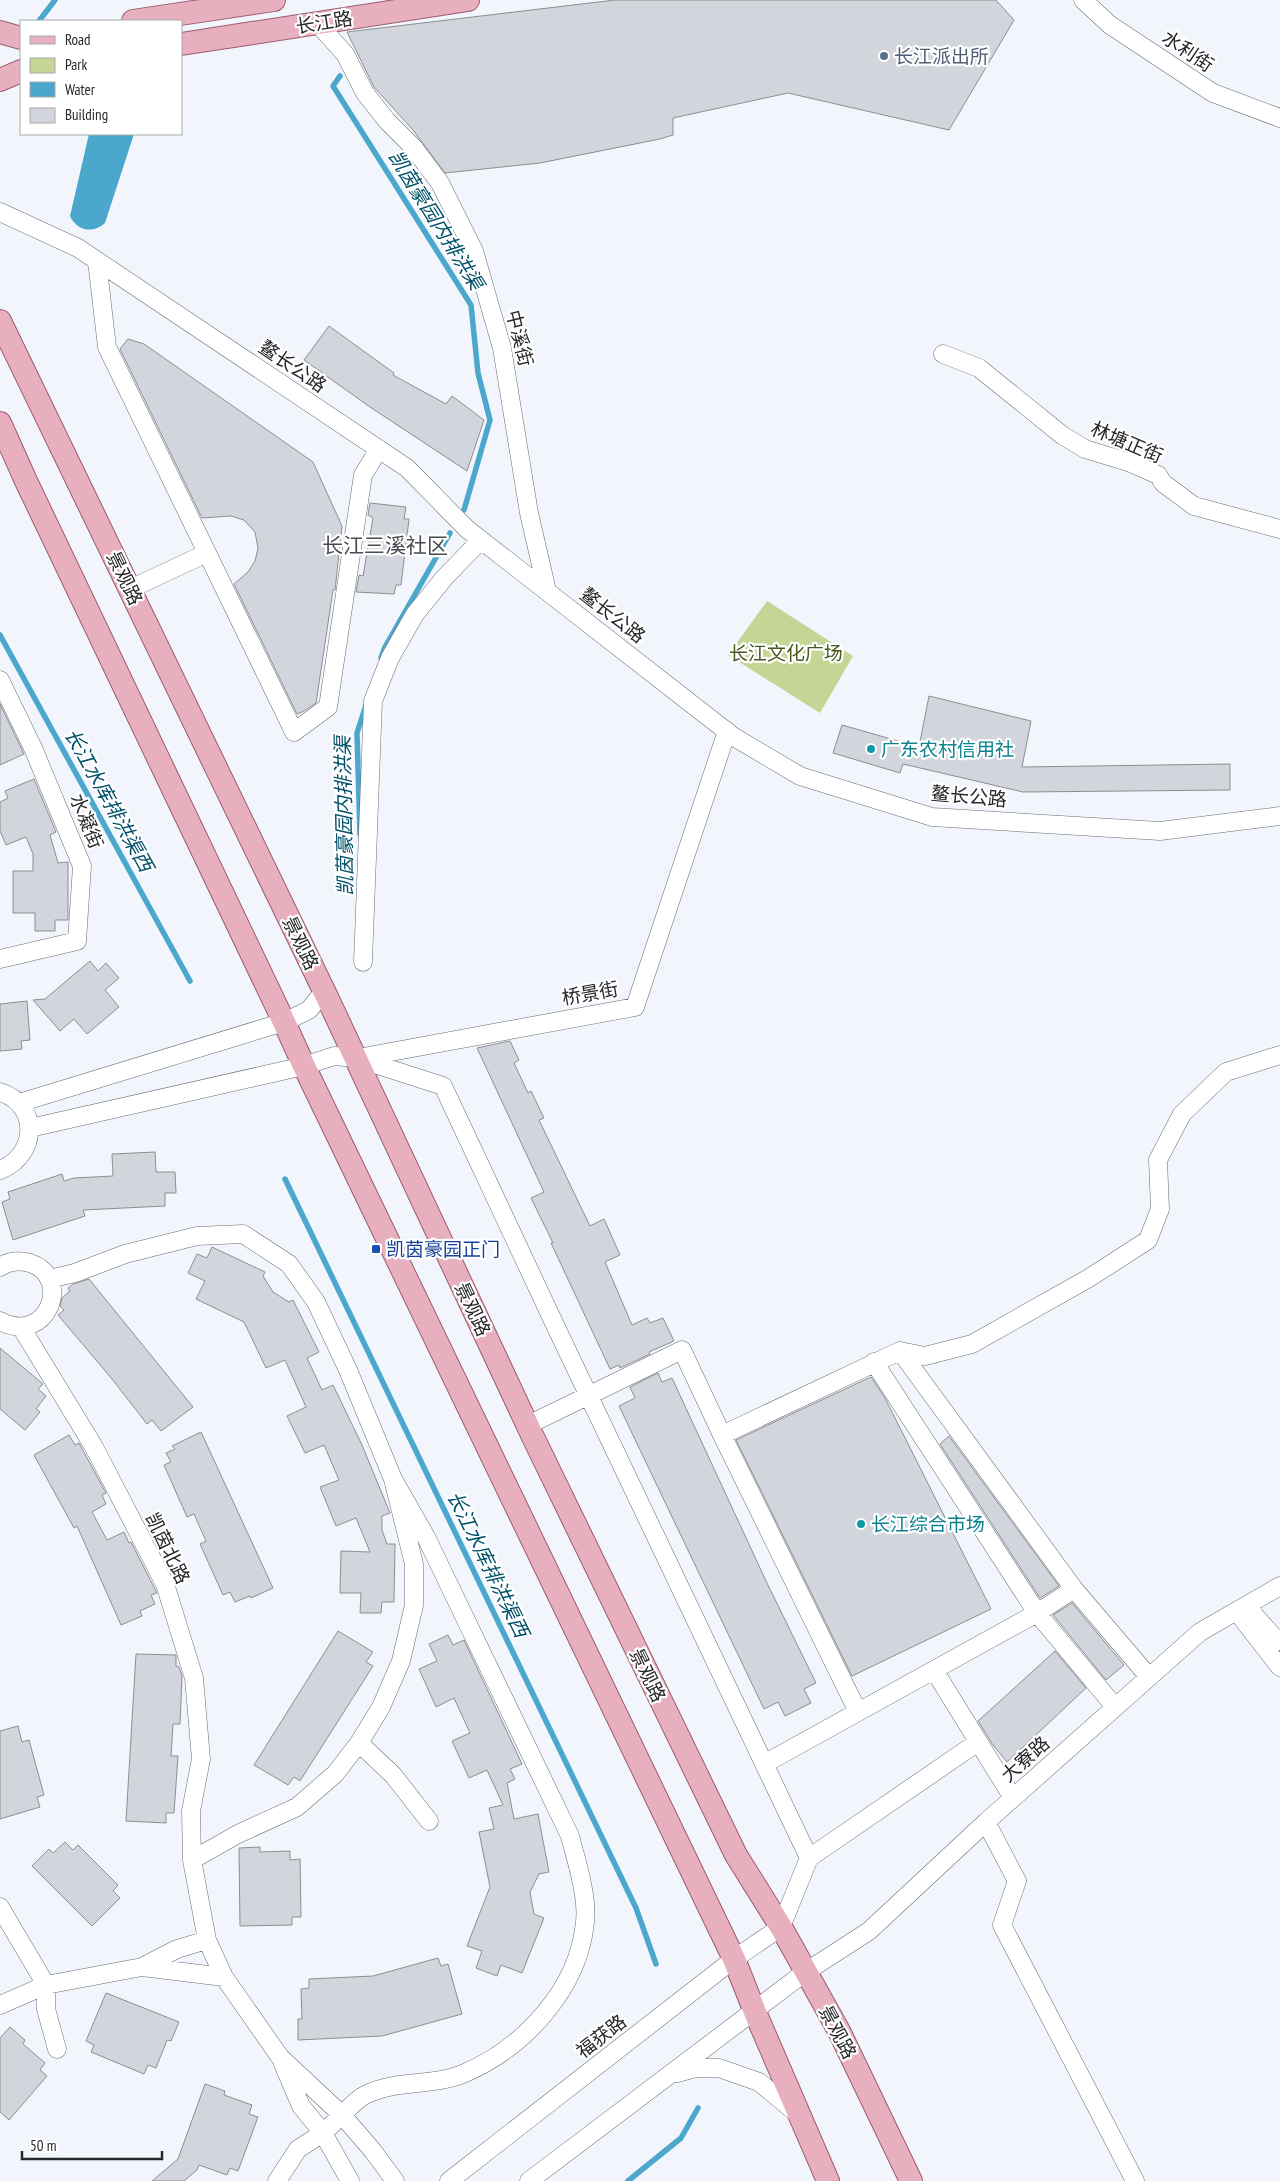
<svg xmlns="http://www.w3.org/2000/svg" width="1280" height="2181" font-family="'PT Sans Narrow','Noto Sans SC',sans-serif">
	<rect width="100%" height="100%" fill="#f2f6fc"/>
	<path fill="#c5d596" d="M 767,601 L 853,656 L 820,713 L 728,655 Z"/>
	<path fill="#4ca7cc" d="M 89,134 L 134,134 L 105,223 C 93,234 77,231 70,216 Z"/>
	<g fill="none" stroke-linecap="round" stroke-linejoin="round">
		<path stroke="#4ca7cc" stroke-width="5.5" d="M 39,21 L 55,0
			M 340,76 L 333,86 L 471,305 L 478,373 L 490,420 L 464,510
			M 0,635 L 190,981
			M 381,658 L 385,647 L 450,533
			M 360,834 L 357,733 L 366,705
			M 285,1179 L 636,1908 L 656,1964
			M 628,2181 L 681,2138 L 698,2108"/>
	</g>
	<path fill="#d2d6dc" stroke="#8b8f94" d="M 615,0 L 996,0 L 1014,20 L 949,130 L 788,93 L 673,118 L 673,135 L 660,139 L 540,163 L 445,173 L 413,130 L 374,87 L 347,32 Z
		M 329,326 L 394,373 L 393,375 L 446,404 L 452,396 L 484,420 L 467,471 L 370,407 L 304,360 Z
		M 128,339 L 144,344 L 313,462 L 342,526 L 335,590 L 333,590 L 316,703 L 304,711 L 297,714 L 234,584 L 248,572 L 255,561 L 258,548 L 255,532 L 244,520 L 231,516 L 202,518 L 120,349 Z
		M 370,503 L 406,507 L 404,519 L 409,519 L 401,585 L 396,585 L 394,594 L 356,592 L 359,575 L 363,576 L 373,518 L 368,515 Z
		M 929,696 L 1031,721 L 1022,767 L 1230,764 L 1230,790 L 1023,792 L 903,764 L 900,773 L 833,753 L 842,725 L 919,747 Z
		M 0,704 L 24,754 L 0,765 Z
		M 34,779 L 56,832 L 50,835 L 58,863 L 68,862 L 68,920 L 55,920 L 55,931 L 35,931 L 35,913 L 13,913 L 13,871 L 33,871 L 33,854 L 26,837 L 6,845 L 0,831 L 0,802 L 8,798 L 5,791 Z
		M 90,961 L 98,971 L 106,963 L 119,978 L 105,990 L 119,1007 L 87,1034 L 74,1019 L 60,1031 L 33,1000 L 45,999 Z
		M 27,1001 L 30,1040 L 21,1041 L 22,1049 L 0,1051 L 0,1004 Z
		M 510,1041 L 519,1060 L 514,1063 L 528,1093 L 531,1091 L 544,1118 L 539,1120 L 590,1226 L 604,1219 L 620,1255 L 605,1262 L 632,1325 L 647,1318 L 650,1323 L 663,1318 L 674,1341 L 649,1352 L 650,1354 L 620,1368 L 619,1365 L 610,1369 L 551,1243 L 553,1243 L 531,1198 L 544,1192 L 477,1048 Z
		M 155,1152 L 156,1172 L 175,1172 L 176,1193 L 165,1193 L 165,1206 L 83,1210 L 85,1216 L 13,1240 L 2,1202 L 10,1199 L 8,1192 L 62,1174 L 64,1181 L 74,1178 L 113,1176 L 112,1154 Z
		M 212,1247 L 265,1272 L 263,1276 L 273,1292 L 289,1302 L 293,1300 L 319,1352 L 307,1358 L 322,1390 L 333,1385 L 362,1445 L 390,1513 L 382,1516 L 382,1530 L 387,1544 L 395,1544 L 394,1602 L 382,1602 L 381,1613 L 360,1613 L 361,1593 L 340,1593 L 341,1551 L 370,1552 L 356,1518 L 336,1526 L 320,1487 L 339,1480 L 324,1445 L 305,1453 L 287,1416 L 306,1407 L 285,1360 L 266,1368 L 244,1322 L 196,1299 L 205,1281 L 188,1273 L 197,1254 L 207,1258 Z
		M 89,1279 L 193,1407 L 161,1431 L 152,1420 L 147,1424 L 112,1379 L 58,1315 L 64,1310 L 60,1306 L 62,1298 L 70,1291 L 68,1288 L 73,1284 Z
		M 0,1348 L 43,1384 L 38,1389 L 46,1396 L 36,1409 L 40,1412 L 25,1430 L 0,1409 Z
		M 658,1373 L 662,1382 L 672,1378 L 766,1581 L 816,1683 L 804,1689 L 811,1703 L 785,1716 L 778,1702 L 764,1709 L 619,1406 L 635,1398 L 630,1387 Z
		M 871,1377 L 885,1398 L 991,1609 L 852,1676 L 736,1440 Z
		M 201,1432 L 273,1588 L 251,1598 L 250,1596 L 235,1602 L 230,1592 L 223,1595 L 200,1544 L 206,1541 L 194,1514 L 187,1517 L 164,1465 L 171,1462 L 166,1453 L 175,1449 L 172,1446 Z
		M 69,1435 L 75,1445 L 79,1443 L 106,1493 L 102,1495 L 106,1504 L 92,1512 L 107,1540 L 124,1532 L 129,1543 L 131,1542 L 157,1593 L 151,1595 L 155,1604 L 140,1611 L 142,1616 L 121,1625 L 77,1526 L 74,1528 L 34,1455 Z
		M 949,1436 L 1059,1586 L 1040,1598 L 940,1444 Z
		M 1072,1603 L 1124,1665 L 1106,1680 L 1053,1615 Z
		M 338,1631 L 373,1652 L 366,1662 L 373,1666 L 300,1781 L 294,1777 L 288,1785 L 254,1765 Z
		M 448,1635 L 453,1645 L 464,1640 L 522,1764 L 510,1769 L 515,1779 L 507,1783 L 514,1819 L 538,1814 L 549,1872 L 539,1874 L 530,1892 L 534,1914 L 544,1918 L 522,1973 L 501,1965 L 497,1976 L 476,1968 L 482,1951 L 467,1946 L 490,1887 L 479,1832 L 494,1829 L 489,1808 L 503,1805 L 487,1770 L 469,1778 L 452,1741 L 470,1733 L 454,1698 L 436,1707 L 419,1669 L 437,1661 L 429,1644 Z
		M 1055,1651 L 1086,1688 L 1007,1762 L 993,1745 L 978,1721 Z
		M 136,1654 L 176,1655 L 176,1666 L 179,1667 L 182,1676 L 180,1724 L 173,1724 L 171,1756 L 178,1756 L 174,1813 L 166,1813 L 166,1823 L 126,1821 Z
		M 18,1726 L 22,1742 L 29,1740 L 44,1795 L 37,1797 L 40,1807 L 0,1819 L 0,1731 Z
		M 65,1842 L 73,1850 L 78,1845 L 118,1885 L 113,1891 L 120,1898 L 92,1926 L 32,1866 L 49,1849 L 53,1853 Z
		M 260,1847 L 260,1852 L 290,1851 L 290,1860 L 300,1859 L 301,1917 L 292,1917 L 292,1925 L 240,1926 L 239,1848 Z
		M 438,1958 L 441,1966 L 448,1964 L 462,2014 L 382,2036 L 298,2040 L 298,2019 L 302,2019 L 301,1989 L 309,1988 L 309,1979 L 373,1976 Z
		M 106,1993 L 179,2022 L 171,2041 L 167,2040 L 156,2068 L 148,2065 L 144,2074 L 91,2052 L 94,2045 L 86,2041 Z
		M 10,2027 L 25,2040 L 23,2044 L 45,2063 L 40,2070 L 47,2076 L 9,2120 L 0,2112 L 0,2038 Z
		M 205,2084 L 225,2091 L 224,2095 L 252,2105 L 249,2114 L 258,2117 L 238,2171 L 230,2168 L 227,2175 L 199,2165 L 197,2170 L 184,2181 L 152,2181 L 178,2159 Z"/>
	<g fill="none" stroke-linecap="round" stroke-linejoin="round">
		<defs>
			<path id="minor" d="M 1083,0 L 1110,25 L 1213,93 L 1280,118
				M 317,23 L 345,54 L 365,93 L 387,121 L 413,147 L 440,183 L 474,251 L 502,348 L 529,513 L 547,591
				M 0,212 L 78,248 L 407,468 L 467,529 L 481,540 L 734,737 L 800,776 L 932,817 L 1160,831 L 1280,816
				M 97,261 L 107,347 L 294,732 L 328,707 L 363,475 L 379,449
				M 943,354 L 979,368 L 1062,435 L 1085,449 L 1131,463 L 1158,475 L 1163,483 L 1194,506 L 1280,529
				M 130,589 L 207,553
				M 0,680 L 33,748 L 82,866 L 77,941 L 0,959
				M 363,962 L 373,701 L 390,658 L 415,614 L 445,577 L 481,540
				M 358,1058 L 635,1007 L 727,731
				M 0,1092 C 41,1105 37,1156 0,1170
				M 19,1103 L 284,1022 L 309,1010 L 324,991
				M 30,1128 L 304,1066 L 334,1056 L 356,1058 L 443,1086 L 555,1325 L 809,1858 L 781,1927 L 734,1959 L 449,2181
				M 0,1267 C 9,1261 19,1260 30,1263 C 73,1277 48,1346 0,1321
				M 49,1279 L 75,1273 L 125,1254 L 197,1236 L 243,1234 L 289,1264 L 316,1302 L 348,1370 L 393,1479 L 414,1564 L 414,1605 L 401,1661 L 381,1707 L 359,1743 L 335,1774 L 297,1807 L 238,1834 L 192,1860
				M 21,1327 L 94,1447 L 165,1584 L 194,1678 L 201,1759 L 191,1811 L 192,1860 L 207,1940 L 224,1977 L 280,2057 L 342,2115 C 349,2108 357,2099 365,2095 C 396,2079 433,2087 465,2073 C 525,2047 579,1988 585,1922 C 588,1896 576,1860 570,1836 L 426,1537 L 393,1479
				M 900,1351 L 1074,1589
				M 874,1362 L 1037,1613 L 1115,1707
				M 528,1425 L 682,1350 L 722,1435
				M 1247,1607 L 1272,1635 L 1280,1641
				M 1237,1612 L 1280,1667
				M 934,1670 L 1013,1798
				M 858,1712 L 722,1435 L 900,1351 L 925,1356 L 972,1344 L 1089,1278 L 1148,1240 L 1160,1209 L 1158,1160 L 1182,1114 L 1226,1072 L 1280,1055
				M 359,1743 L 393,1775 L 429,1821
				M 764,1764 L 1037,1613 L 1074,1589 L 1149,1677
				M 986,1822 L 1017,1881 L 1002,1925 L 1135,2181
				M 809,1858 L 978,1742
				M 0,1907 L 46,1985 L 46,2009 L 57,2049
				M 142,1967 L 177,1949 L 207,1940
				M 0,2005 L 46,1985 L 142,1967 L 224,1977
				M 677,2073 L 696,2068 L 719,2068 L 759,2082 L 799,2115
				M 277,2181 L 298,2149 L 323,2133 L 301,2106 L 283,2064
				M 350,2181 L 323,2133 L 342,2115 L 373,2151 L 395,2181
				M 529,2181 L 804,1973 L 869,1931 L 986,1822 L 1200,1632 L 1280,1586"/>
			<path id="major" d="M 133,21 L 274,0
				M 0,32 L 21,38
				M 181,44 L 468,0
				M 0,80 L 21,71
				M 0,321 L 327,997 L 533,1437 L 736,1855 L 781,1927 L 839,2031 L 911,2181
				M 0,423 L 26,481 L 284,1022 L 304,1066 L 734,1959 L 755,2012 L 828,2181"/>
		</defs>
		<use href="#minor" stroke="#686c71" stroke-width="19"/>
		<use href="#major" stroke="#9a5c6f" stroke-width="24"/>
		<use href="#minor" stroke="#fff" stroke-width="18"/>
		<use href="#major" stroke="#e8afbf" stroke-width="22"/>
	</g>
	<circle fill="#5c6f8a" stroke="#fff" stroke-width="2" cx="884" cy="56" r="5"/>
	<g fill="#0f9aa8" stroke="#fff" stroke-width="2">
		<circle cx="871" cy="749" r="5"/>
		<circle cx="861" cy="1524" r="5"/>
	</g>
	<rect fill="#1a4fb4" stroke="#fff" stroke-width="2" x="371" y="1244" width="10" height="10" rx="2.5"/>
	<g text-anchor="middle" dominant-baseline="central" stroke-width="4.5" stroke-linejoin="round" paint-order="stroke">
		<g font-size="19" fill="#262729" stroke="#fff">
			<text transform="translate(324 22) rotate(-9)">长江路</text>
			<text transform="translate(1188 51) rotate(34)">水利街</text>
			<text transform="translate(520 338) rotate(76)">中溪街</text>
			<text transform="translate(293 366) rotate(34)">鳌长公路</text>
			<text transform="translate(1127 442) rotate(23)">林塘正街</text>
			<text transform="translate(125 578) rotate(64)">景观路</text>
			<text transform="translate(613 615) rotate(38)">鳌长公路</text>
			<text transform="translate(969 796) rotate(5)">鳌长公路</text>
			<text transform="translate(87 821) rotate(68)">水凝街</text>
			<text transform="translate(301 943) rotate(64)">景观路</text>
			<text transform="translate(590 993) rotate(-10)">桥景街</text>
			<text transform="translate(473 1309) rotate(65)">景观路</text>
			<text transform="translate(168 1548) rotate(64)">凯茵北路</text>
			<text transform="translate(648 1675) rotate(64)">景观路</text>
			<text transform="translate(1025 1759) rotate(-42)">大寮路</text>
			<text transform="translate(838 2032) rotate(62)">景观路</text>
			<text transform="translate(601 2036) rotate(-38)">福获路</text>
		</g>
		<g font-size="19" fill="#4e5e75" stroke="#fff" text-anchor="start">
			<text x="894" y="56">长江派出所</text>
		</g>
		<g font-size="19" fill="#4b5720" stroke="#fff">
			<text x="786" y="653">长江文化广场</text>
		</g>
		<g font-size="19" fill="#0d838f" stroke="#fff" text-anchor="start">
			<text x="881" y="749">广东农村信用社</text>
			<text x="871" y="1524">长江综合市场</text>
		</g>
		<g font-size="19" fill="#164399" stroke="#fff" text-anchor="start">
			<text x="386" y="1249">凯茵豪园正门</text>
		</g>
		<g font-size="20" font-style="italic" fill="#005069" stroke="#fff">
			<text transform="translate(436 220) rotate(58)">凯茵豪园内排洪渠</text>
			<text transform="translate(109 800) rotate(61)">长江水库排洪渠西</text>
			<text transform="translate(344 816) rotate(-91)">凯茵豪园内排洪渠</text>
			<text transform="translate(488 1564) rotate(64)">长江水库排洪渠西</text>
		</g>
		<g font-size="21" fill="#484c51" stroke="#fff">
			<text x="385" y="545">长江三溪社区</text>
		</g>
	</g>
	<rect x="20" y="20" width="162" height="115" fill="#ffffff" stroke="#a8a9a9"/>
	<rect x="30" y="36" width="25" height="8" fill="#e8afbf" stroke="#a8a9a9"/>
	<text x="65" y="45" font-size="15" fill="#262729">Road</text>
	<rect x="30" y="58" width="25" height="15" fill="#c5d596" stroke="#a8a9a9"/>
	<text x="65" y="70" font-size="15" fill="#262729">Park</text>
	<rect x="30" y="82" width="25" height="15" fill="#4ca7cc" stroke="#a8a9a9"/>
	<text x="65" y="95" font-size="15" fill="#262729">Water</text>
	<rect x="30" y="108" width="25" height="15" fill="#d2d6dc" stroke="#a8a9a9"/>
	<text x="65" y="120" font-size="15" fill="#262729">Building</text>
	<path d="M22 2151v8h140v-8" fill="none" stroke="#262729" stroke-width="2.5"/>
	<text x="30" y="2151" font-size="15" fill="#262729" stroke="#ffffff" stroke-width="4" paint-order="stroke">50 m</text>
</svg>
